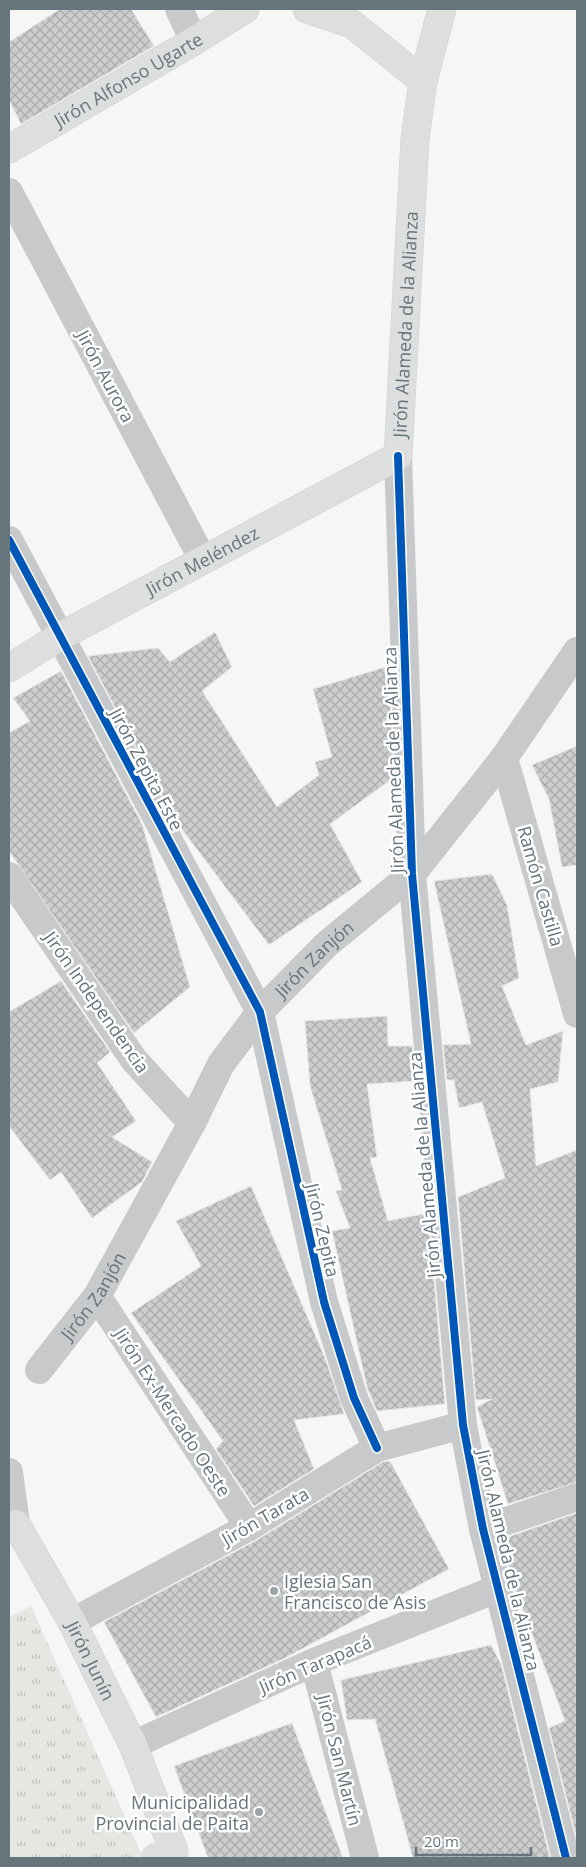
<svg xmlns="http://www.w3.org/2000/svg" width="586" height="1867" font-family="'Open Sans',sans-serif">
	<defs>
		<pattern id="park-tufts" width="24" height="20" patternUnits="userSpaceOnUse" patternTransform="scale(1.25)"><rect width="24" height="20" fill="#e5e7e3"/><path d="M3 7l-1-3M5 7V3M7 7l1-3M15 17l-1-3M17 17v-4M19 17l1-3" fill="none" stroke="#bdc0bd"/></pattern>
		<pattern id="building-cross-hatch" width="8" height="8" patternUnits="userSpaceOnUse" patternTransform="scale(1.25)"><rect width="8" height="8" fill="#cccdce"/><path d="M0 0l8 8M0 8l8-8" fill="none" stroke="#a9abac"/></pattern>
	</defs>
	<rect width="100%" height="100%" fill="#f6f6f6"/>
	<path fill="url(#park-tufts)" d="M 31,1606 L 142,1855 L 134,1858 L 9,1858 L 9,1617 Z"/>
	<path fill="url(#building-cross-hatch)" stroke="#e6e6e6" d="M 60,9 L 131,9 L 154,46 L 21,124 L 9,100 L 9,42 Z
		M 215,632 L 232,667 L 202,691 L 277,807 L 319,775 L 315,762 L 332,757 L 313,689 L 389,666 L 393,778 L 330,824 L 362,882 L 269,945 L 175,820 L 88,656 L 158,648 L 170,662 Z
		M 61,671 L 142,824 L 190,987 L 134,1033 L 9,851 L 9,733 L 30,721 L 13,698 Z
		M 577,746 L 577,865 L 562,867 L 549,799 L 532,765 Z
		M 492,874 L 507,905 L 519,978 L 502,986 L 526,1045 L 563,1031 L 558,1082 L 530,1089 L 536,1166 L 577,1150 L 577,1482 L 508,1504 L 477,1407 L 492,1399 L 476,1400 L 458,1197 L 505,1178 L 482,1102 L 459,1108 L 454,1080 L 447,1080 L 443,1045 L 471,1044 L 434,881 Z
		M 61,981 L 110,1052 L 97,1063 L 136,1121 L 112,1137 L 152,1162 L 142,1182 L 92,1218 L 61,1172 L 50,1180 L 9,1126 L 9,1012 Z
		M 387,1016 L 388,1046 L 412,1046 L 416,1081 L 367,1084 L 377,1157 L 370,1158 L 388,1221 L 428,1213 L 445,1404 L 377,1411 L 367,1387 L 332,1231 L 350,1228 L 336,1191 L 342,1190 L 310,1086 L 305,1021 Z
		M 251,1186 L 325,1358 L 344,1414 L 294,1420 L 314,1469 L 254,1506 L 216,1449 L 223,1441 L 131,1313 L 201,1266 L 176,1221 Z
		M 390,1461 L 449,1569 L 285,1658 L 156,1717 L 104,1622 L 257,1540 L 383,1462 Z
		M 577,1513 L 577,1839 L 549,1728 L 565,1721 L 511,1578 L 502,1539 Z
		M 491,1645 L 501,1664 L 550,1858 L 413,1858 L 375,1719 L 347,1720 L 341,1680 Z
		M 292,1723 L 343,1858 L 208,1858 L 174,1766 Z"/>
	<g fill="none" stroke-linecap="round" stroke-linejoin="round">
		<defs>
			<g id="secondary">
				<path d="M 307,9 L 352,24 L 423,81"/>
				<path id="s2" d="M 9,149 L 194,41 L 245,9"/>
				<path id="s3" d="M 9,668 L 59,637 L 398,456 L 415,139 L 423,81 L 442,9"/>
				<path id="s4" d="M 9,1528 L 16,1524 L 72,1622 L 133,1745 L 174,1851 L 155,1858"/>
			</g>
		</defs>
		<use href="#secondary" stroke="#d1d2d3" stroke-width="29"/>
		<g stroke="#c7c9ca" stroke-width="28">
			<path d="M 179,9 L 194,41"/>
			<path d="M 9,192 L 203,560"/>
			<path d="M 398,456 L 412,874 L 463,1425 L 483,1529 L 566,1858"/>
			<path d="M 9,540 L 260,1012 L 324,1302 L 354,1398 L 377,1448"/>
			<path d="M 504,758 L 577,1014"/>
			<path d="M 9,876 L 134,1060 L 192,1123"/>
			<path d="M 97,1296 L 249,1527"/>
			<path id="s1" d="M 39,1370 L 97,1296 L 192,1123 L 221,1064 L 260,1012 L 327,944 L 412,874 L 504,758 L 577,651"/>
			<path d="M 9,1472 L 16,1524"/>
			<path d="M 483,1529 L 577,1497"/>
			<path d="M 72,1622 L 249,1527 L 377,1448 L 463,1425"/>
			<path d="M 314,1662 L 365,1858"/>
			<path d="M 133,1745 L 314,1662 L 499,1588"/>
		</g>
		<use href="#secondary" stroke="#dddede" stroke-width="28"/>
		<defs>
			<path id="cycleway" d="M 398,456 L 412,874 L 463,1425 L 483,1529 L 566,1858
				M 9,540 L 260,1012 L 324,1302 L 354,1398 L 377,1448"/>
		</defs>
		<use href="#cycleway" stroke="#fff" stroke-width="11"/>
		<use href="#cycleway" stroke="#0057b8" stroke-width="8"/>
	</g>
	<g fill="#98a2a7" stroke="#fff" stroke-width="2">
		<circle cx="274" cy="1591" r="5"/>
		<circle cx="259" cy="1812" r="5"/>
	</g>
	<g text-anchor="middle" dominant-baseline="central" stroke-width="5" stroke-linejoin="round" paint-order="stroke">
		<g font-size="18" fill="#66747c" stroke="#fff">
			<text stroke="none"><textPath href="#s2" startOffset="138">Jirón Alfonso Ugarte</textPath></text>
			<text stroke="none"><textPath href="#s3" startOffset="575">Jirón Alameda de la Alianza</textPath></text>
			<text transform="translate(106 376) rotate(62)">Jirón Aurora</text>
			<text stroke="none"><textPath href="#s3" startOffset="221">Jirón Meléndez</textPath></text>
			<text transform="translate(393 760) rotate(-92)">Jirón Alameda de la Alianza</text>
			<text transform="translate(147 769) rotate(62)">Jirón Zepita Este</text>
			<text transform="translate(541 886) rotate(74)">Ramón Castilla</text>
			<text stroke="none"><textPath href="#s1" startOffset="498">Jirón Zanjón</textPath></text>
			<text transform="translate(97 1002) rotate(55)">Jirón Independencia</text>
			<text transform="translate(424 1165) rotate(-95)">Jirón Alameda de la Alianza</text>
			<text transform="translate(323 1230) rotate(77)">Jirón Zepita</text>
			<text stroke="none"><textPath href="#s1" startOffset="92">Jirón Zanjón</textPath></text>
			<text transform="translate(173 1412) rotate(57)">Jirón Ex-Mercado Oeste</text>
			<text transform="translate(265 1516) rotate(-30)">Jirón Tarata</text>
			<text transform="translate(509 1560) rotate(77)">Jirón Alameda de la Alianza</text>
			<text stroke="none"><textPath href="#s4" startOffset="164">Jirón Junín</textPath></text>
			<text transform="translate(315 1664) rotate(-23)">Jirón Tarapacá</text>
			<text transform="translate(340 1760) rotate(76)">Jirón San Martín</text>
		</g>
		<g font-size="18" fill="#66747c" stroke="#fff" text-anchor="start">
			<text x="284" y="1581">Iglesia San<tspan x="284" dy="21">Francisco de Asis</tspan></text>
			<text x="249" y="1802" text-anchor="end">Municipalidad<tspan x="249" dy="21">Provincial de Paita</tspan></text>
		</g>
	</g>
	<rect width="586" height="1867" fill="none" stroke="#66747c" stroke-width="20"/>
	<path d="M416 1847v8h115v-8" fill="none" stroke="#66747c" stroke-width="2.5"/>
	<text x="424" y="1847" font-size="15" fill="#66747c" stroke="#ffffff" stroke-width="4" paint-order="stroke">20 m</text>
</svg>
